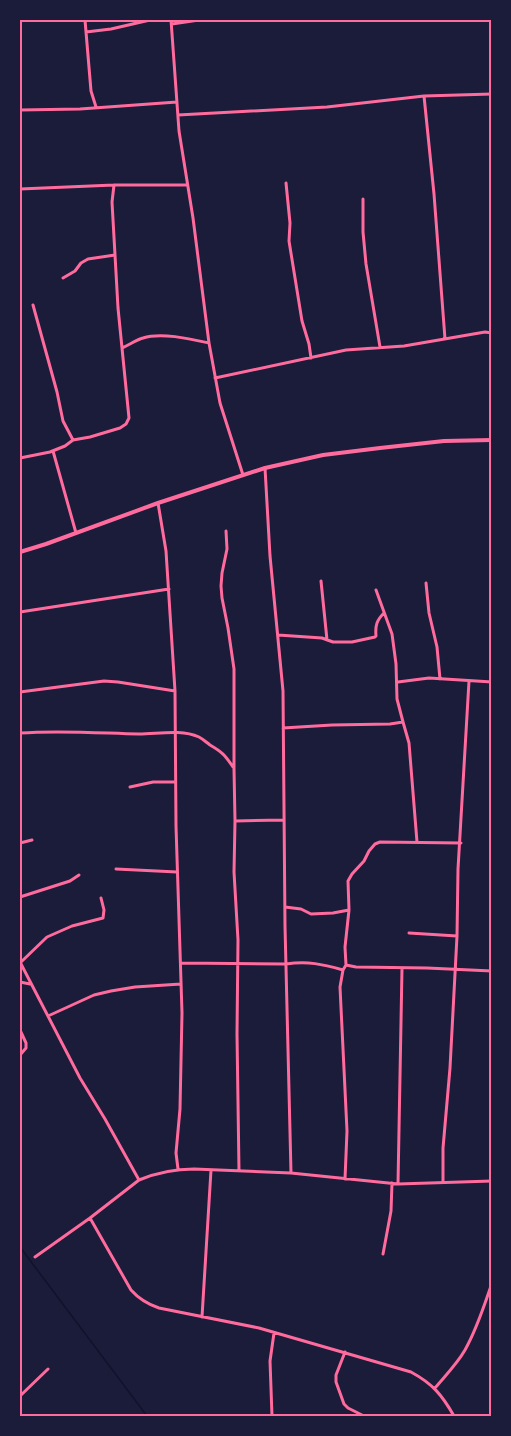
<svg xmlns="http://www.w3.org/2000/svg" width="511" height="1436" font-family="'Golos Text',sans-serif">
	<rect width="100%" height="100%" fill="#1b1b3a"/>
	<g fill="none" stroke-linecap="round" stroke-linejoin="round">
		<path stroke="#12122b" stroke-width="1.5" d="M 20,1247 L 147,1416"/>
		<path stroke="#ff6b9d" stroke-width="3" d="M 85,20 L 91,91 L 96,107
			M 171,20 L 179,131 L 193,218 L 209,343 L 220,403 L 243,475
			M 172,24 L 199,20
			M 86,32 L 111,29 L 150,20
			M 424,96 L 434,194 L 445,339
			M 20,110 L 80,109 L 177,102
			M 178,115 L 327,107 L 424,96 L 492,94
			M 286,183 L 290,223 L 289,241 L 302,321 L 309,344 L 311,358
			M 20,189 L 114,185 L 187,185
			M 363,199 L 363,232 L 366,264 L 380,347
			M 63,278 L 75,271 L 81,263 L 88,259 L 115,255
			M 33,305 L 57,392 L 63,421 L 73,440
			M 122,348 C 129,345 136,340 143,338 C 161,332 191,339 209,343
			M 215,378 L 346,350 L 404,346 L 485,332 L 492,333
			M 53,451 L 76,533
			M 20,458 L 50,452 L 65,446 L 73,440 L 90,437 L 120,428 L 126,424 L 129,418 L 118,308 L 112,202 L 114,185
			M 265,468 L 270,556 L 283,691 L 285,926 L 291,1173
			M 158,503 L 166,551 L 175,691 L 176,826 L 182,1013 L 180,1109 L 176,1153 L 178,1169
			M 226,531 L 227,549 L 222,573 L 221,586 L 222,598 L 228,628 L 234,669 L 234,769 L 235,821 L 234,872 L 238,940 L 237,1034 L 239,1171
			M 321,581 L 327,640
			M 426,583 L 429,613 L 437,647 L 440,679
			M 20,612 L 169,589
			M 278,635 L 322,638 L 333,642 L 352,642 L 375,637 L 376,636 C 375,625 377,620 384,613
			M 398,682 L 429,678 L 492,682
			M 20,692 L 104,681 L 118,682 L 175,691
			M 403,722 L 409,743 L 417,842
			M 283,728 L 332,725 L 390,724 L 403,722 L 397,699 L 396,664 L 392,634 L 376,590
			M 20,733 C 60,730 99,733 139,734 C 158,734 181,729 199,737 C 203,739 206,742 210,745 C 222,752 225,755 233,767
			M 130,787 L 153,782 L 175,782
			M 235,821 L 284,820
			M 20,843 L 32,840
			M 116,869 L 177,872
			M 20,897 L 70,881 L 79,875
			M 285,907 L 301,909 L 311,914 L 333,913 L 349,910
			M 409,933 L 457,936
			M 20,962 L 80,1078 L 105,1119 L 139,1180 L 90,1218 L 131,1290 C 139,1299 147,1304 159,1308 L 259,1328 L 411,1372 C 433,1384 442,1395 454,1416
			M 20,963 L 47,937 L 72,926 L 103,918 L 104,910 L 101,898
			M 181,963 L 286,964 C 308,961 322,964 343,970
			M 346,965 L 356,967 L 427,968 L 492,971
			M 20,982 L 30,984
			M 48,1016 L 94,995 L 111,991 L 135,987 L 181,984
			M 20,1030 L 26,1043 L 26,1048 L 20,1055
			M 345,1179 L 347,1131 L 340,987 L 343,970 L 346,965 L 345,947 L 349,910 L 348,881 L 352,874 L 364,861 L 369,851 L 375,844 L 380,842 L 461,843
			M 139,1180 C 156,1173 175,1169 194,1169 L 291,1173 L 398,1184 L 492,1181
			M 443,1182 L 443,1148 L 450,1068 L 457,936 L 458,869 L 469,681
			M 398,1184 L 402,968
			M 383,1254 L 391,1211 L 392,1183
			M 35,1257 L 90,1218
			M 202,1317 L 211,1170
			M 345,1352 L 336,1375 L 336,1382 L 344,1404 L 348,1408 L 362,1415 L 362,1416
			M 435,1388 C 445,1376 457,1364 465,1350 C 477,1329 484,1306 492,1283
			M 20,1396 L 48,1369
			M 272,1416 L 270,1361 L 274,1333"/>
		<path stroke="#ff6b9d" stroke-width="4" d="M 20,552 L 46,544 L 158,503 L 265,468 L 323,455 L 380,448 L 444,441 L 492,440"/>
	</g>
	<rect width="511" height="1436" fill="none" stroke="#1b1b3a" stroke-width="42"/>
	<rect x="21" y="21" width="469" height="1394" fill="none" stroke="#ff6b9d" stroke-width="2"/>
</svg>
